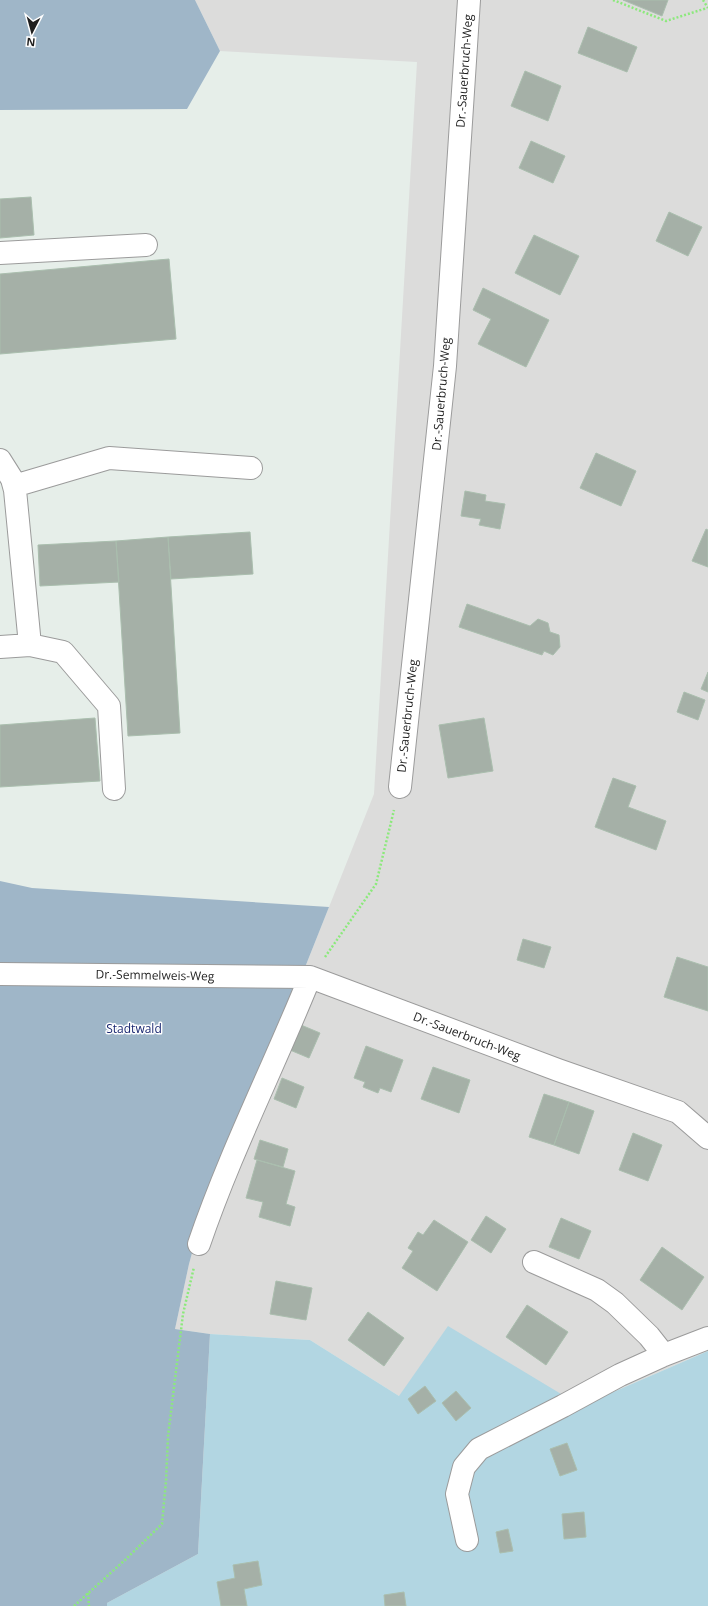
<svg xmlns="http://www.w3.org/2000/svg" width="708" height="1606" font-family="'Open Sans',sans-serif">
	<rect width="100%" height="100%" fill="#e6eee9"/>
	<path fill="#dcdcdb" d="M 195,0 L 708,0 L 708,1351 L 581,1406 L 399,1396 L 310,1340 L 210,1334 L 175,1329 L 189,1264 L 208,1195 L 292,1000 L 374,794 L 417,62 L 220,51 Z"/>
	<path fill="#b2d6e2" d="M 448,1326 L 581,1406 L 708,1351 L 708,1606 L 107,1606 L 107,1603 L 198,1554 L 210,1334 L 310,1340 L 399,1396 Z"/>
	<path fill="#9fb6c8" d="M 0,0 L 195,0 L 220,51 L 187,109 L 0,110 Z
		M 0,881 L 32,888 L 329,907 L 292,1000 L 208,1195 L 189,1264 L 175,1329 L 210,1334 L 198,1554 L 107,1603 L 107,1606 L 0,1606 Z"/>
	<path fill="#a5b0a7" stroke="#aabeae" d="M 623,0 L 668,0 L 662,16 Z
		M 588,27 L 637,47 L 627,72 L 578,53 Z
		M 525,71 L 561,86 L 548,121 L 511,106 Z
		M 531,141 L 565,156 L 553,183 L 519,168 Z
		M 31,197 L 34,235 L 0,238 L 0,199 Z
		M 669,212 L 702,227 L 688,256 L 656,241 Z
		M 534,235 L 579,256 L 560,295 L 515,273 Z
		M 169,259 L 176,339 L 0,354 L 0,274 Z
		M 483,288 L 549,320 L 526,367 L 478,344 L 491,319 L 473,310 Z
		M 596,453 L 636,471 L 621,506 L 580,488 Z
		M 465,491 L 486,495 L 485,501 L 505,504 L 500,529 L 479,525 L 481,519 L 461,516 Z
		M 706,529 L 708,530 L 708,567 L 692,561 Z
		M 250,532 L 253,574 L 171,579 L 168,537 Z
		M 168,537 L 180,733 L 128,736 L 116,541 Z
		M 116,541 L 119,582 L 40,586 L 38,545 Z
		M 467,604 L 530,626 L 538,619 L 548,623 L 550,632 L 559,635 L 560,647 L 553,655 L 544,651 L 542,655 L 459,627 Z
		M 708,672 L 708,692 L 701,689 Z
		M 684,692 L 705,700 L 698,720 L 677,712 Z
		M 95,718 L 100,781 L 0,787 L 0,725 Z
		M 484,718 L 493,771 L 448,778 L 439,725 Z
		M 613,778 L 636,786 L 628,807 L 666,821 L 656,850 L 595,827 Z
		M 523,939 L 551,947 L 544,968 L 517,960 Z
		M 677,957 L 708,967 L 708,1011 L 664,997 Z
		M 301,1025 L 320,1033 L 309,1058 L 290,1050 Z
		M 366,1046 L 403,1060 L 391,1092 L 380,1088 L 378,1093 L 363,1087 L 365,1082 L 354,1078 Z
		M 433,1067 L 470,1080 L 459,1113 L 421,1099 Z
		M 282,1078 L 304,1087 L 296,1108 L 274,1099 Z
		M 544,1094 L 569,1102 L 554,1145 L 529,1137 Z
		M 569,1102 L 594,1111 L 579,1154 L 554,1145 Z
		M 633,1133 L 662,1145 L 648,1181 L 619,1170 Z
		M 260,1140 L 288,1149 L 283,1167 L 254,1159 Z
		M 257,1160 L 295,1171 L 286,1204 L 295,1207 L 290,1226 L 259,1217 L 263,1202 L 246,1198 Z
		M 486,1216 L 506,1229 L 491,1253 L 471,1240 Z
		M 561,1218 L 591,1231 L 579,1259 L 549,1247 Z
		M 434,1220 L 468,1242 L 437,1291 L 402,1268 L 413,1251 L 408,1248 L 418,1232 L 423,1235 Z
		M 662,1247 L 704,1277 L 682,1310 L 640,1280 Z
		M 276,1281 L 312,1288 L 306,1320 L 270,1314 Z
		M 527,1305 L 568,1332 L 546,1365 L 506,1337 Z
		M 368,1312 L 404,1338 L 384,1366 L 348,1340 Z
		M 425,1386 L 436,1401 L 418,1414 L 408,1399 Z
		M 456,1391 L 471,1408 L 456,1421 L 442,1403 Z
		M 567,1443 L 577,1470 L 560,1476 L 550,1449 Z
		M 584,1512 L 586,1537 L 564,1539 L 562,1514 Z
		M 508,1529 L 513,1551 L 500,1553 L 496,1532 Z
		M 258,1561 L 262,1585 L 244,1589 L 247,1606 L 221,1606 L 217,1582 L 235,1578 L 233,1565 Z
		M 404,1592 L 406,1606 L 385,1606 L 384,1595 Z"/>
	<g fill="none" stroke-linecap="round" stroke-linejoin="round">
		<defs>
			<path id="minor" d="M 0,253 L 146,245
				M 0,460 L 12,479 L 15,490 L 30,645 L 0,647
				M 14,486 L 109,458 L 251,468
				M 30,645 L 63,652 L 109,706 L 114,789
				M 400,787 L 445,366 L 469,0
				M 0,974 L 310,977 L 558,1070 L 678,1112 L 708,1138
				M 199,1244 C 230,1153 274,1066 310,977
				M 534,1262 L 597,1290 L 615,1303 L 649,1336 L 664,1355
				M 467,1540 L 457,1494 L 464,1467 L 479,1449 L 563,1406 L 620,1375 L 664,1355 L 708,1338"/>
		</defs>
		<use href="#minor" stroke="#9b9b9b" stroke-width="24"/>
		<path stroke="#8ce97c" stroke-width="2.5" stroke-dasharray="2 2" stroke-linecap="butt" d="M 613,0 L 666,21 L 707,8
			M 703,0 L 708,8
			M 325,957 L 376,884 L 394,810
			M 88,1593 L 89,1606
			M 74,1606 L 125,1560 L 162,1524 L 166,1481 L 168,1436 L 183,1314 L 194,1267"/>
		<use href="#minor" stroke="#fff" stroke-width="22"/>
	</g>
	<g text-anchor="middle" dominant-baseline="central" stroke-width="3" stroke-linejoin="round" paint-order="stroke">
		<g font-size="12" fill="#1e1e1e" stroke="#fff">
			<text transform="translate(464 71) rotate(-86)">Dr.-Sauerbruch-Weg</text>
			<text transform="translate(441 394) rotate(-85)">Dr.-Sauerbruch-Weg</text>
			<text transform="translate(407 716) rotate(-84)">Dr.-Sauerbruch-Weg</text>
			<text transform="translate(155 975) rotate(1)">Dr.-Semmelweis-Weg</text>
			<text transform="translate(467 1036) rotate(21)">Dr.-Sauerbruch-Weg</text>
		</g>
		<g font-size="12" fill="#192770" stroke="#fff">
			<text x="134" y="1028">Stadtwald</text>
		</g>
	</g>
	<g transform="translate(32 32) rotate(186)" stroke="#ffffff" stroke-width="3" paint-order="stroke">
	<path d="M0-3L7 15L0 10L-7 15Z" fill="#1e1e1e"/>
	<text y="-6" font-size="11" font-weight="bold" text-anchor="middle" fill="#1e1e1e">N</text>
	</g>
</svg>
